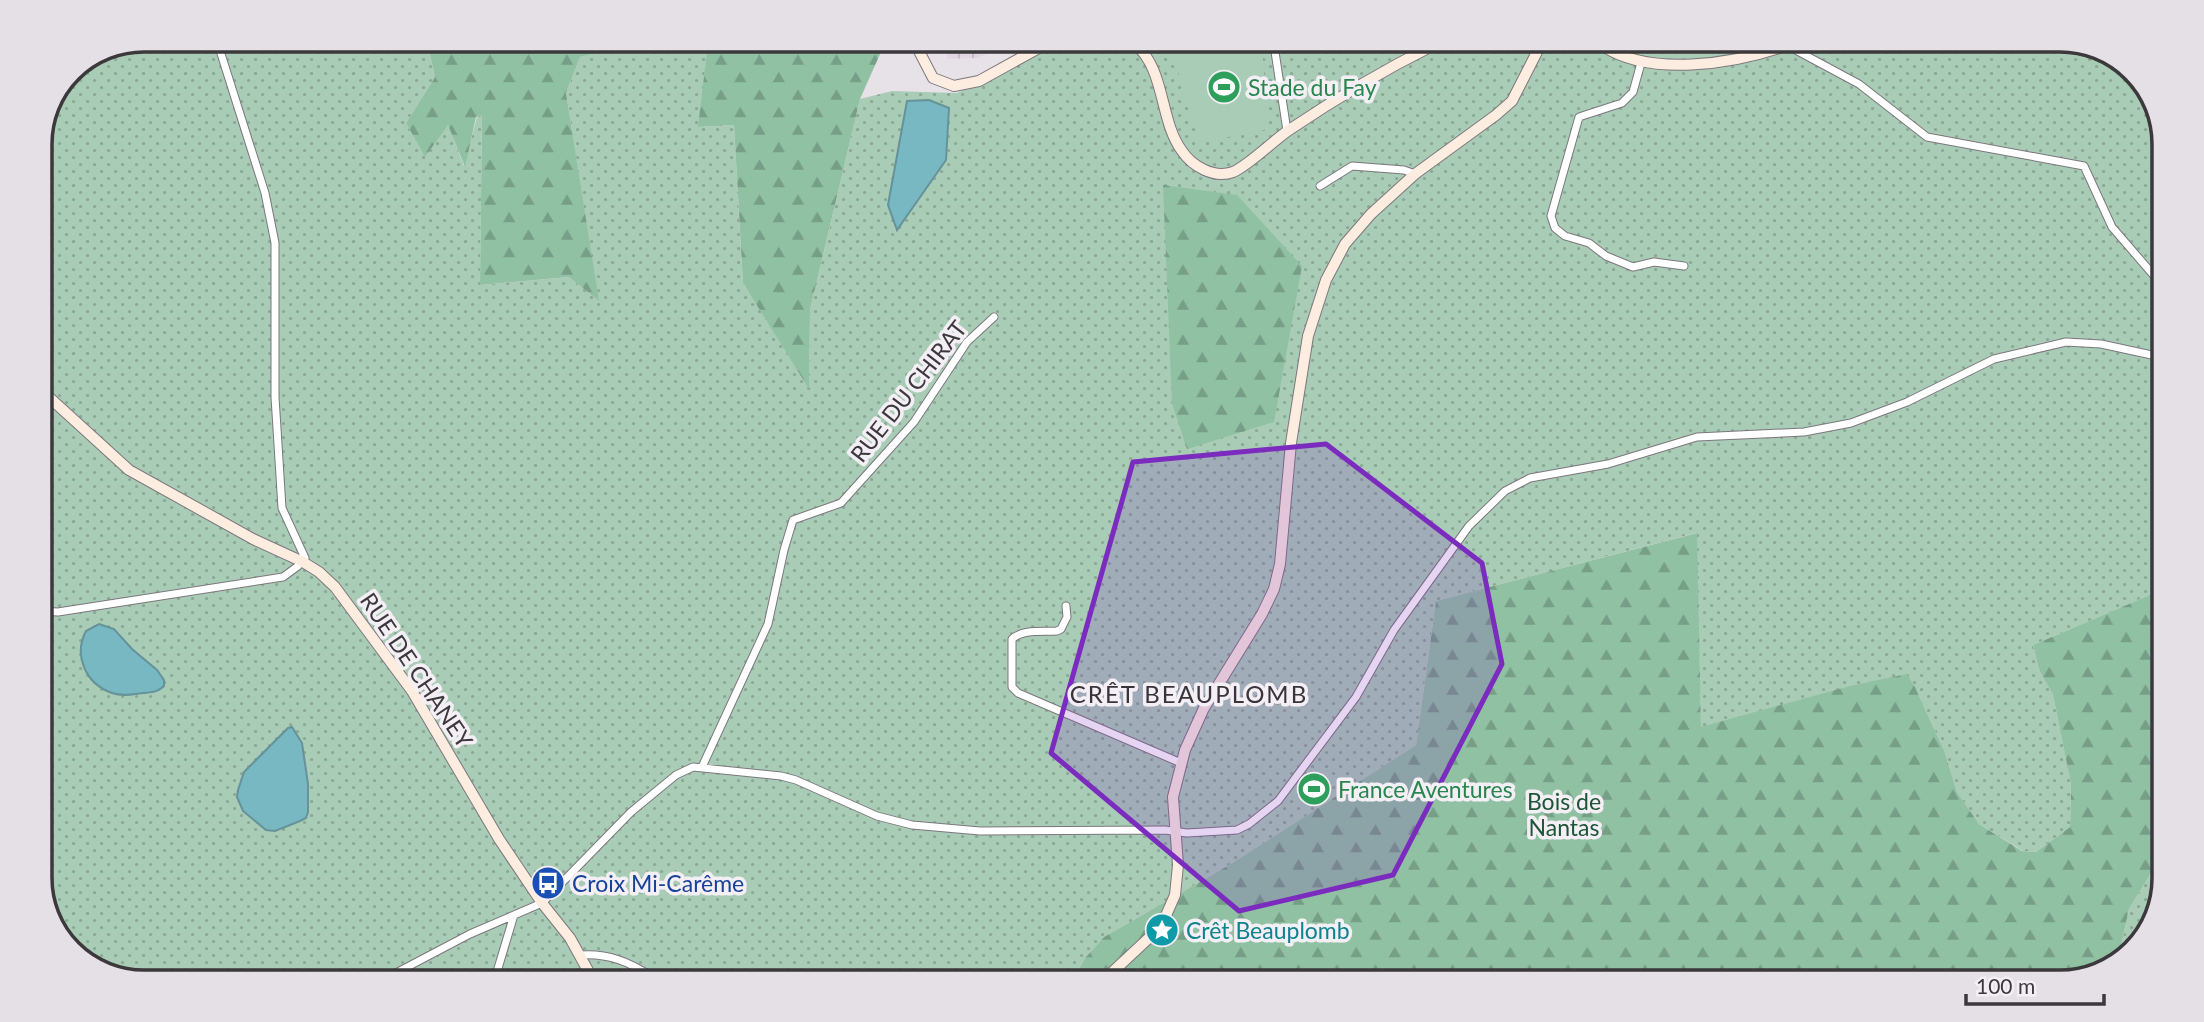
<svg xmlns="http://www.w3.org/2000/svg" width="2204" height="1022" font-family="Lato,sans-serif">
	<defs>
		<pattern id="industrial-grid" width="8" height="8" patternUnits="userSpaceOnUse" patternTransform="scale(1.75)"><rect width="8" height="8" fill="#e1d7e3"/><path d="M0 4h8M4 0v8" fill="none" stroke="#c2b9c4"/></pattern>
		<pattern id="grass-dots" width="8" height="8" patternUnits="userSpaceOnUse" patternTransform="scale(1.75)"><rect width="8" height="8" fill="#a9ccb6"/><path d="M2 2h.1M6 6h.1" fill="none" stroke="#8ba795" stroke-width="1.8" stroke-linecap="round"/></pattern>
		<pattern id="forest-firs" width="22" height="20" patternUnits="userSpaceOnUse" patternTransform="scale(1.75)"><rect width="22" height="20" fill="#90c1a3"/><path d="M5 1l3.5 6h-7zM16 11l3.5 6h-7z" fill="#779e86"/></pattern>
	</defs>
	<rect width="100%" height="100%" fill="#e7e2e7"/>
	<path fill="url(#industrial-grid)" d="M 943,44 L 1009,44 L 977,58 L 948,59 Z"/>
	<path fill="url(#grass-dots)" d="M 144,40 L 427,41 L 435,77 L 406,123 L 425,156 L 448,124 L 464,166 L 477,117 L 482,115 L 480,285 L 569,277 L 598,300 L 566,93 L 580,57 L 643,42 L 708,43 L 699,127 L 734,125 L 743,283 L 809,387 L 810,310 L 860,99 L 892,91 L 957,93 L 1061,44 L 1104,44 L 1127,47 L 1129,44 L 2100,48 L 2146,86 L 2164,138 L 2159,591 L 2033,645 L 2039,670 L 2053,695 L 2071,783 L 2070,827 L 2036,852 L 2023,851 L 1979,824 L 1957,792 L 1944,750 L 1915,687 L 1907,675 L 1849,686 L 1701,728 L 1696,533 L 1436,601 L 1416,745 L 1229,865 L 1104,937 L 1085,958 L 1074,978 L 104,974 L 61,941 L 41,885 L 40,138 L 71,70 Z
		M 2156,865 L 2156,918 L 2117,964 L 2129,909 Z"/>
	<path fill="url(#forest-firs)" d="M 427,41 L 643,42 L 580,57 L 566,93 L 599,301 L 569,277 L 480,285 L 482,115 L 476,117 L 465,167 L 448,125 L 425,157 L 406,123 L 435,77 Z
		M 708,43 L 885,43 L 860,99 L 810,310 L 809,389 L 743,283 L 734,125 L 698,127 Z
		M 1163,185 L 1237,195 L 1302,266 L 1274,422 L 1187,449 L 1172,403 Z
		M 1697,533 L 1701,727 L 1849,686 L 1907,674 L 1915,687 L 1944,750 L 1957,792 L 1979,824 L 2022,851 L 2036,852 L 2070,827 L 2071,784 L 2053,695 L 2039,670 L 2033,645 L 2159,591 L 2156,865 L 2129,909 L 2117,964 L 2060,982 L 1074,978 L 1085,958 L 1104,937 L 1229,865 L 1416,745 L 1436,601 Z"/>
	<path fill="#a9ccb6" d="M 1170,44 L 1262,45 L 1268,129 L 1199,143 Z"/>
	<path fill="#78b8c2" stroke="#66929a" stroke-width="2" d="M 929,100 L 949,108 L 946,160 L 897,230 L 888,205 L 907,101 Z
		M 99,624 L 114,629 L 132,649 L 157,670 L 164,680 L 164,686 C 158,692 153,692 144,693 C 134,694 123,697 112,693 C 86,684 73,656 86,631 Z
		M 292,727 L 302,743 L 308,784 L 308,812 L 306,818 L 300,821 L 275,831 L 266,830 L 243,811 L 237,797 L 238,790 L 244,772 L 288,728 Z"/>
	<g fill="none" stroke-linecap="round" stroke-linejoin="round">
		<defs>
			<path id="street" d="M 1274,45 L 1287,131
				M 1790,47 L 1859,84 L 1927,137 L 2084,166 L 2112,227 L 2162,285
				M 1641,63 L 1633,92 L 1622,103 L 1579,117 L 1551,216 L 1555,228 L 1565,236 L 1589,243 L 1606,256 L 1633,267 L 1654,262 L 1684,266
				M 1320,186 L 1352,166 L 1404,170 L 1415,174
				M 1066,606 L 1067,617 L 1061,629 L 1057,631 C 1042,632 1023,629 1012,639 L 1012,687 L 1018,693 L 1181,763
				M 40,611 L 58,612 L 283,577 L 298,566 L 305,558 L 282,508 L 275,397 L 275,243 L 265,193 L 217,41
				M 702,767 L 768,624 L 784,550 L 793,520 L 841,503 L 914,422 L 967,342 L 994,317
				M 581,955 C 608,953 629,962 651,976
				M 392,975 L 470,934 L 542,903 L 631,812 L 676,775 L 693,767 L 781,776 L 796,780 L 877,816 L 912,825 L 980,831 L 1165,830 L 1187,833 L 1237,830 L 1249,824 L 1278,801 L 1356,697 L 1394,630 L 1469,526 L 1505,491 L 1530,478 L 1608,464 L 1697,437 L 1804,432 L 1851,423 L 1907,402 L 1994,359 L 2066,342 L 2101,344 L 2161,357
				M 496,975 L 514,915"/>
			<path id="secondary" d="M 920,43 L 920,53 L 933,78 L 954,86 L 979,81 L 1046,44
				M 1135,44 C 1166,70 1159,120 1182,151 C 1192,166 1214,179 1233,172 C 1248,166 1274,140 1289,130 C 1335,99 1382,71 1432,46
				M 1603,46 C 1650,77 1732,64 1782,47
				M 40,389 L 129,470 L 253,539 L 303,562 L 319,572 L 335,587 L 412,691 L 499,839 L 542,903 L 570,938 L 591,976
				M 1106,978 L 1151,936 L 1164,920 L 1175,895 L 1178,865 L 1173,797 L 1185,750 L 1204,708 L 1262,614 L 1274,589 L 1280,564 L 1291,443 L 1308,336 L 1326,280 L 1345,244 L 1371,214 L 1415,174 L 1496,115 L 1512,101 L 1540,46"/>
		</defs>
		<use href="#street" stroke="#7c777d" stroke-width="9"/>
		<use href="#secondary" stroke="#7c777d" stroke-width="12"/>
		<use href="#street" stroke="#fff" stroke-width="7"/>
		<use href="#secondary" stroke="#fdece0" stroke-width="10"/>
	</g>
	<path fill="#7b2cbf" fill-opacity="0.2" stroke="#7b2cbf" stroke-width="5" stroke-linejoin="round" d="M 1326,444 L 1482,563 L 1502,664 L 1393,875 L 1239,911 L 1051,753 L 1133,462 Z"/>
	<defs>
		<symbol id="stadium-disc" viewBox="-11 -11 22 22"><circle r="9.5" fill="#2e9e5b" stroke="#f4eff5"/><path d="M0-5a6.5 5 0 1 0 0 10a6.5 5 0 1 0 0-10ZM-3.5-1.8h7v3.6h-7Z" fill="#fff"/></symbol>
		<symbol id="bus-disc" viewBox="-11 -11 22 22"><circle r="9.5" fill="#1a4fb4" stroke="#f4eff5"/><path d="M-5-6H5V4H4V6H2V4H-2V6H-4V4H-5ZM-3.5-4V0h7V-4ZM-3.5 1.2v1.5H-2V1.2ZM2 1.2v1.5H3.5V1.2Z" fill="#fff"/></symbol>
		<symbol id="sight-disc" viewBox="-11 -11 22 22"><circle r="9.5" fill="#0f9aa8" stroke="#f4eff5"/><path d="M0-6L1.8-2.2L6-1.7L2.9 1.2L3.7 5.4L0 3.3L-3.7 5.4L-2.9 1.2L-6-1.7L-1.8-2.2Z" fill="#fff"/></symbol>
	</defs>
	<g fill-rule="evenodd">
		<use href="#stadium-disc" x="1205" y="68" width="38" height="38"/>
		<use href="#stadium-disc" x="1295" y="770" width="38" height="38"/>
		<use href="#bus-disc" x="529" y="864" width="38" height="38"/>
		<use href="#sight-disc" x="1143" y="911" width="38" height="38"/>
	</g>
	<g text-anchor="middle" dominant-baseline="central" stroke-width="7" stroke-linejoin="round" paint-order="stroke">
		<g font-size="23" fill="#27864d" stroke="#f4eff5" text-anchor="start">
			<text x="1248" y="87">Stade du Fay</text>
			<text x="1338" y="789">France Aventures</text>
		</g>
		<g font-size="23" fill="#3b393b" stroke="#f4eff5">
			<text transform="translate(908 391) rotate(-52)">RUE DU CHIRAT</text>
			<text transform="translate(417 670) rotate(56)">RUE DE CHANEY</text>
		</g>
		<g font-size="23" fill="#1c5538" stroke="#f4eff5">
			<text x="1564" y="801">Bois de<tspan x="1564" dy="26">Nantas</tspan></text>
		</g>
		<g font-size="23" fill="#164399" stroke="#f4eff5" text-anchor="start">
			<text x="572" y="883">Croix Mi-Carême</text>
		</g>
		<g font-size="23" fill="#0d838f" stroke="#f4eff5" text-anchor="start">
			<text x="1186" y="930">Crêt Beauplomb</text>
		</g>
		<g font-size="24" letter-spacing="2" fill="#383439" stroke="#f4eff5">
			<text x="1189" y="693">CRÊT BEAUPLOMB</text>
		</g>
	</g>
	<path d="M0 0H2204V1022H0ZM144 52H2060A92 92 0 0 1 2152 144V878A92 92 0 0 1 2060 970H144A92 92 0 0 1 52 878V144A92 92 0 0 1 144 52Z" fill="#e5e0e6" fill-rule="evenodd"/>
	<path fill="none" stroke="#3b393b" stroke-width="3.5" d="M144 52H2060A92 92 0 0 1 2152 144V878A92 92 0 0 1 2060 970H144A92 92 0 0 1 52 878V144A92 92 0 0 1 144 52Z"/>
	<path d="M1966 994v10h138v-10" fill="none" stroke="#3b393b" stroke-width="3.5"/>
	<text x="1976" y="994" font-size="21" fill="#3b393b" stroke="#f4eff5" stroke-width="5" paint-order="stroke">100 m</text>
</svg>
